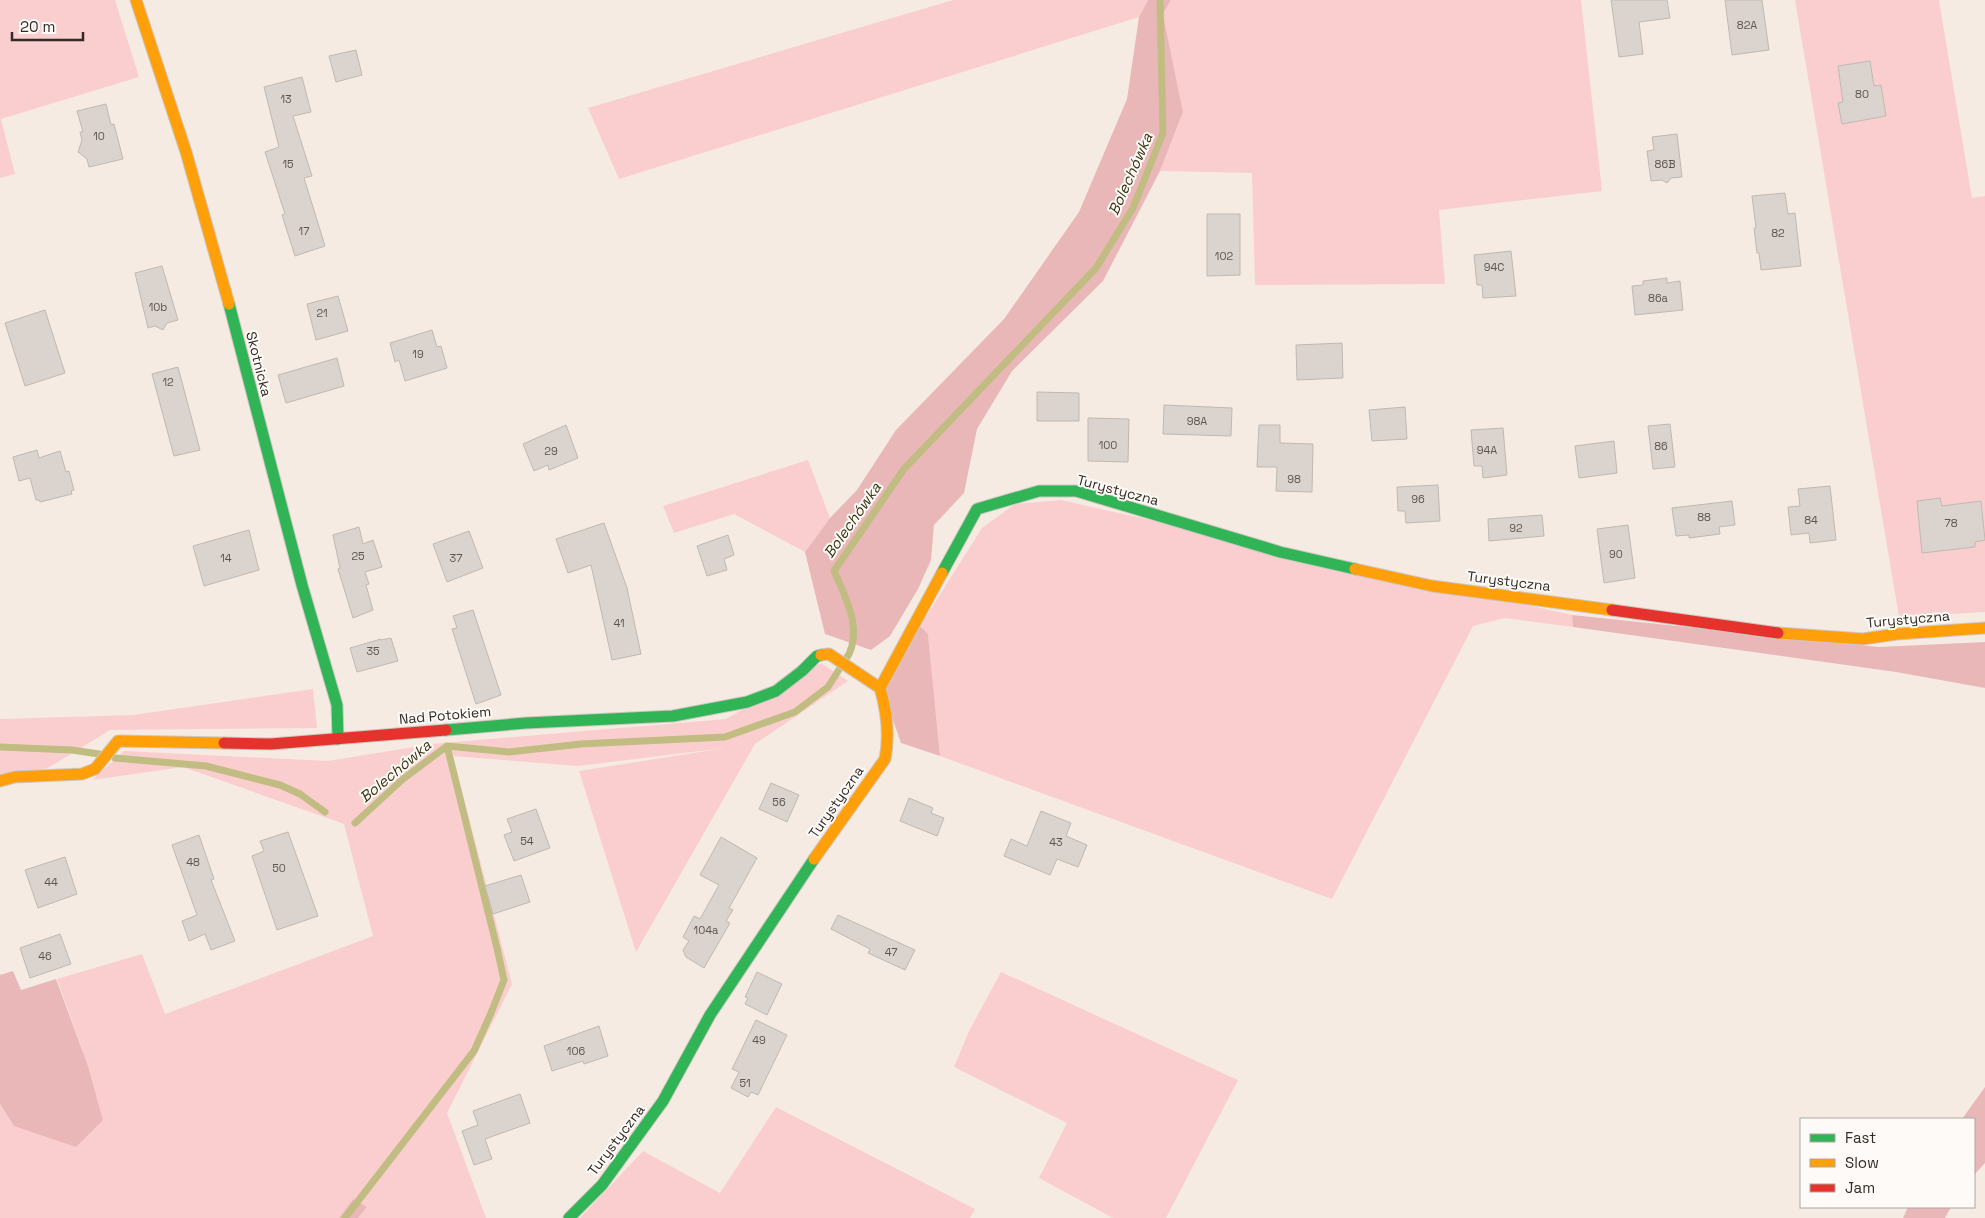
<svg xmlns="http://www.w3.org/2000/svg" width="1985" height="1218" font-family="'Space Grotesk',sans-serif">
	<rect width="100%" height="100%" fill="#f5ebe3"/>
	<path fill="#facece" d="M 0,0 L 115,0 L 139,77 L 1,119 L 15,174 L 0,178 Z
		M 953,0 L 1148,0 L 1139,17 L 619,179 L 588,108 Z
		M 1171,0 L 1581,0 L 1602,191 L 1439,210 L 1445,284 L 1255,285 L 1252,173 L 1160,171 L 1183,112 L 1163,14 Z
		M 1795,0 L 1939,0 L 1972,198 L 1985,196 L 1985,612 L 1899,617 Z
		M 808,460 L 830,518 L 805,552 L 734,514 L 674,533 L 663,506 Z
		M 1061,500 L 1572,615 L 1573,627 L 1505,618 L 1473,626 L 1332,899 L 940,756 L 928,634 L 920,626 L 982,528 L 1015,504 Z
		M 821,663 L 848,681 L 755,744 L 636,952 L 579,771 L 725,748 L 578,766 L 453,756 L 512,984 L 447,1113 L 486,1218 L 358,1218 L 367,1207 L 353,1199 L 339,1218 L 0,1218 L 0,1104 L 14,1126 L 103,1120 L 88,1066 L 57,979 L 142,954 L 165,1014 L 373,936 L 344,824 L 183,767 L 92,780 L 124,751 L 328,761 L 432,744 L 726,719 Z
		M 313,689 L 317,728 L 110,730 L 48,768 L 0,777 L 0,719 L 133,715 Z
		M 1001,972 L 1238,1080 L 1166,1218 L 1113,1218 L 1039,1178 L 1067,1123 L 954,1067 L 969,1031 Z
		M 776,1107 L 975,1209 L 970,1218 L 580,1218 L 643,1151 L 720,1193 Z"/>
	<path fill="#eab7b9" d="M 1148,0 L 1171,0 L 1163,14 L 1183,112 L 1160,171 L 1103,281 L 1012,371 L 977,429 L 964,493 L 934,525 L 931,560 L 918,589 L 890,636 L 871,650 L 825,634 L 805,552 L 830,518 L 857,490 L 896,430 L 1004,319 L 1079,212 L 1127,99 L 1139,17 Z
		M 1572,615 L 1879,647 L 1985,642 L 1985,688 L 1896,672 L 1573,627 Z
		M 920,626 L 928,634 L 940,756 L 901,743 L 880,683 Z
		M 13,971 L 21,990 L 56,979 L 88,1066 L 103,1120 L 76,1147 L 14,1126 L 0,1104 L 0,975 Z
		M 1985,1087 L 1985,1163 L 1974,1175 L 1974,1119 L 1962,1119 Z
		M 353,1199 L 367,1207 L 358,1218 L 339,1218 Z
		M 1908,1207 L 1951,1207 L 1945,1218 L 1903,1218 Z"/>
	<g fill="none" stroke-linecap="round" stroke-linejoin="round">
		<path stroke="#c1bc81" stroke-width="7" d="M 846,659 C 864,632 846,598 834,571 L 904,469 L 1096,268 L 1133,208 L 1163,133 L 1160,0
			M 0,747 L 72,750 L 99,754
			M 115,758 L 206,766 L 280,785 L 300,794 L 325,812
			M 355,823 L 403,779 L 447,746 L 509,752 L 581,744 L 725,737 L 795,712 L 828,687 L 840,668
			M 345,1218 L 474,1051 L 491,1013 L 504,980 L 497,948 L 447,746"/>
	</g>
	<path fill="#dbd4ce" stroke="#bfb9b2" d="M 1611,0 L 1667,0 L 1670,18 L 1639,22 L 1643,54 L 1619,57 Z
		M 1725,0 L 1762,0 L 1769,50 L 1732,55 Z
		M 356,50 L 362,75 L 336,82 L 329,56 Z
		M 1870,61 L 1874,86 L 1881,85 L 1886,116 L 1842,124 L 1838,103 L 1843,102 L 1838,66 Z
		M 302,77 L 311,112 L 293,116 L 312,176 L 304,178 L 325,246 L 295,256 L 282,215 L 285,214 L 265,152 L 279,147 L 264,87 Z
		M 106,104 L 111,125 L 114,124 L 123,159 L 89,167 L 87,159 L 78,152 L 82,140 L 80,132 L 83,132 L 77,111 Z
		M 1677,134 L 1682,177 L 1671,178 L 1667,183 L 1662,180 L 1651,181 L 1647,151 L 1654,150 L 1652,137 Z
		M 1785,193 L 1788,214 L 1795,213 L 1801,266 L 1761,270 L 1759,253 L 1757,253 L 1754,228 L 1756,228 L 1752,196 Z
		M 1207,214 L 1240,214 L 1240,275 L 1207,276 Z
		M 1511,251 L 1516,296 L 1483,298 L 1482,285 L 1477,285 L 1474,255 Z
		M 162,266 L 178,320 L 167,323 L 163,330 L 155,326 L 148,328 L 135,273 Z
		M 1667,278 L 1667,283 L 1680,281 L 1683,310 L 1635,315 L 1632,286 L 1643,285 L 1643,281 Z
		M 338,296 L 348,331 L 316,340 L 307,304 Z
		M 45,310 L 65,373 L 25,386 L 5,323 Z
		M 432,330 L 437,347 L 441,346 L 447,368 L 405,381 L 399,360 L 395,362 L 390,343 Z
		M 1342,343 L 1343,378 L 1297,380 L 1296,345 Z
		M 337,358 L 344,386 L 286,403 L 278,375 Z
		M 178,367 L 200,450 L 174,456 L 152,374 Z
		M 1037,392 L 1079,393 L 1079,421 L 1037,421 Z
		M 1164,405 L 1232,408 L 1231,436 L 1163,434 Z
		M 1405,407 L 1407,439 L 1372,441 L 1369,410 Z
		M 1088,418 L 1129,419 L 1128,462 L 1088,461 Z
		M 1670,424 L 1675,467 L 1653,469 L 1648,426 Z
		M 566,425 L 578,458 L 549,470 L 548,465 L 534,471 L 523,444 Z
		M 1259,425 L 1280,425 L 1280,443 L 1313,444 L 1312,492 L 1276,491 L 1277,467 L 1257,467 Z
		M 1503,428 L 1507,475 L 1483,478 L 1482,466 L 1474,466 L 1471,430 Z
		M 1614,441 L 1617,473 L 1579,478 L 1575,446 Z
		M 37,450 L 39,458 L 60,451 L 66,472 L 69,471 L 74,490 L 71,491 L 72,494 L 40,502 L 39,500 L 36,500 L 30,478 L 19,481 L 13,457 Z
		M 1438,485 L 1440,521 L 1406,523 L 1405,511 L 1398,511 L 1397,487 Z
		M 1830,486 L 1836,540 L 1810,543 L 1809,533 L 1791,535 L 1788,507 L 1800,506 L 1798,489 Z
		M 1940,498 L 1942,506 L 1981,501 L 1985,540 L 1975,542 L 1975,547 L 1922,553 L 1917,501 Z
		M 1732,501 L 1735,525 L 1719,527 L 1720,534 L 1689,538 L 1689,535 L 1676,536 L 1672,508 Z
		M 1542,515 L 1544,536 L 1489,541 L 1488,519 Z
		M 604,523 L 627,588 L 641,654 L 612,660 L 591,565 L 568,573 L 556,539 Z
		M 1628,525 L 1635,578 L 1604,583 L 1597,529 Z
		M 359,527 L 363,544 L 373,540 L 382,567 L 365,572 L 369,584 L 366,585 L 373,610 L 353,618 L 338,569 L 340,568 L 333,535 Z
		M 249,530 L 259,570 L 204,586 L 193,546 Z
		M 469,531 L 483,568 L 447,582 L 433,544 Z
		M 728,535 L 734,555 L 724,559 L 727,570 L 707,576 L 697,546 Z
		M 473,610 L 501,695 L 476,704 L 452,629 L 457,628 L 453,616 Z
		M 391,638 L 398,661 L 357,672 L 350,648 L 381,639 L 381,640 Z
		M 771,783 L 799,795 L 787,822 L 759,809 Z
		M 909,798 L 933,808 L 931,813 L 944,818 L 937,836 L 900,821 Z
		M 536,809 L 550,848 L 514,861 L 504,835 L 512,832 L 507,819 Z
		M 1041,811 L 1071,823 L 1066,836 L 1087,845 L 1078,867 L 1057,859 L 1050,875 L 1004,856 L 1011,839 L 1027,846 Z
		M 288,832 L 318,916 L 277,930 L 252,856 L 264,851 L 260,841 Z
		M 199,835 L 214,879 L 211,880 L 235,941 L 211,950 L 205,934 L 189,941 L 182,921 L 197,915 L 172,845 Z
		M 721,837 L 757,858 L 729,908 L 733,910 L 726,921 L 730,923 L 704,968 L 686,957 L 683,950 L 689,941 L 683,937 L 694,916 L 700,919 L 719,885 L 700,875 Z
		M 65,857 L 77,894 L 38,908 L 25,870 Z
		M 521,875 L 530,902 L 493,914 L 485,886 Z
		M 838,915 L 915,950 L 905,970 L 868,953 L 870,949 L 831,929 Z
		M 60,934 L 71,964 L 30,978 L 20,948 Z
		M 757,972 L 782,984 L 767,1015 L 745,1004 L 748,998 L 745,997 Z
		M 756,1020 L 787,1035 L 758,1095 L 751,1092 L 748,1097 L 731,1088 L 739,1072 L 732,1069 Z
		M 599,1026 L 608,1056 L 584,1064 L 583,1061 L 552,1071 L 544,1046 Z
		M 520,1094 L 530,1123 L 485,1139 L 492,1159 L 474,1165 L 462,1131 L 478,1125 L 473,1111 Z"/>
	<g fill="none" stroke-linecap="round" stroke-linejoin="round">
		<defs>
			<path id="fast" d="M 229,304 L 302,585 L 337,705 L 338,739
				M 942,573 L 977,509 L 1039,491 L 1076,491 L 1280,552 L 1355,569
				M 446,730 L 526,723 L 673,716 L 747,702 L 776,691 L 802,671 L 817,656 L 821,655
				M 569,1218 L 602,1185 L 663,1101 L 710,1015 L 814,859"/>
			<path id="slow" d="M 136,0 L 186,152 L 229,304
				M 1355,569 L 1432,586 L 1612,610
				M 1778,633 L 1863,639 L 1897,634 L 1985,628
				M 821,655 L 829,654 L 880,688
				M 0,781 L 15,777 L 82,774 L 95,769 L 118,741 L 224,743
				M 814,859 L 885,759 C 890,734 887,712 880,688 L 942,573"/>
			<path id="jam" d="M 1612,610 L 1778,633
				M 224,743 L 271,744 L 446,730"/>
		</defs>
		<use href="#fast" stroke="#cfc7c1" stroke-width="13"/>
		<use href="#slow" stroke="#cfc7c1" stroke-width="13"/>
		<use href="#jam" stroke="#cfc7c1" stroke-width="13"/>
		<use href="#fast" stroke="#30b455" stroke-width="11"/>
		<use href="#slow" stroke="#ff9f0a" stroke-width="11"/>
		<use href="#jam" stroke="#e5322d" stroke-width="11"/>
	</g>
	<g text-anchor="middle" dominant-baseline="central" stroke-width="4" stroke-linejoin="round" paint-order="stroke">
		<g font-size="11" fill="#5c554f">
			<text x="1747" y="25">82A</text>
			<text x="1862" y="94">80</text>
			<text x="286" y="99">13</text>
			<text x="99" y="136">10</text>
			<text x="288" y="164">15</text>
			<text x="1665" y="164">86B</text>
			<text x="304" y="231">17</text>
			<text x="1778" y="233">82</text>
			<text x="1224" y="256">102</text>
			<text x="1494" y="267">94C</text>
			<text x="1658" y="298">86a</text>
			<text x="158" y="307">10b</text>
			<text x="322" y="313">21</text>
			<text x="418" y="354">19</text>
			<text x="168" y="382">12</text>
			<text x="1197" y="421">98A</text>
			<text x="1108" y="445">100</text>
			<text x="1661" y="446">86</text>
			<text x="1487" y="450">94A</text>
			<text x="551" y="451">29</text>
			<text x="1294" y="479">98</text>
			<text x="1418" y="499">96</text>
			<text x="1704" y="517">88</text>
			<text x="1811" y="520">84</text>
			<text x="1951" y="523">78</text>
			<text x="1516" y="528">92</text>
			<text x="1616" y="554">90</text>
			<text x="358" y="556">25</text>
			<text x="226" y="558">14</text>
			<text x="456" y="558">37</text>
			<text x="619" y="623">41</text>
			<text x="373" y="651">35</text>
			<text x="779" y="802">56</text>
			<text x="527" y="841">54</text>
			<text x="1056" y="842">43</text>
			<text x="193" y="862">48</text>
			<text x="279" y="868">50</text>
			<text x="51" y="882">44</text>
			<text x="706" y="930">104a</text>
			<text x="891" y="952">47</text>
			<text x="45" y="956">46</text>
			<text x="759" y="1040">49</text>
			<text x="576" y="1051">106</text>
			<text x="745" y="1083">51</text>
		</g>
		<g font-size="14" fill="#312b25" stroke="#fefaf7">
			<text transform="translate(259 364) rotate(76)">Skotnicka</text>
			<text transform="translate(1118 490) rotate(15)">Turystyczna</text>
			<text transform="translate(1509 581) rotate(7)">Turystyczna</text>
			<text transform="translate(1908 619) rotate(-5)">Turystyczna</text>
			<text transform="translate(445 715) rotate(-5)">Nad Potokiem</text>
			<text transform="translate(836 802) rotate(-55)">Turystyczna</text>
			<text transform="translate(616 1140) rotate(-53)">Turystyczna</text>
		</g>
		<g font-size="15" font-style="italic" fill="#363410" stroke="#fefaf7">
			<text transform="translate(1130 174) rotate(-66)">Bolechówka</text>
			<text transform="translate(852 520) rotate(-55)">Bolechówka</text>
			<text transform="translate(395 771) rotate(-40)">Bolechówka</text>
		</g>
	</g>
	<rect x="1800" y="1118" width="175" height="90" fill="#fefaf7" stroke="#aca7a3"/>
	<rect x="1810" y="1134" width="25" height="8" fill="#30b455" stroke="#aca7a3"/>
	<text x="1845" y="1143" font-size="15" fill="#312b25">Fast</text>
	<rect x="1810" y="1159" width="25" height="8" fill="#ff9f0a" stroke="#aca7a3"/>
	<text x="1845" y="1168" font-size="15" fill="#312b25">Slow</text>
	<rect x="1810" y="1184" width="25" height="8" fill="#e5322d" stroke="#aca7a3"/>
	<text x="1845" y="1193" font-size="15" fill="#312b25">Jam</text>
	<path d="M12 32v8h71v-8" fill="none" stroke="#312b25" stroke-width="2.5"/>
	<text x="20" y="32" font-size="15" fill="#312b25" stroke="#fefaf7" stroke-width="4" paint-order="stroke">20 m</text>
</svg>
